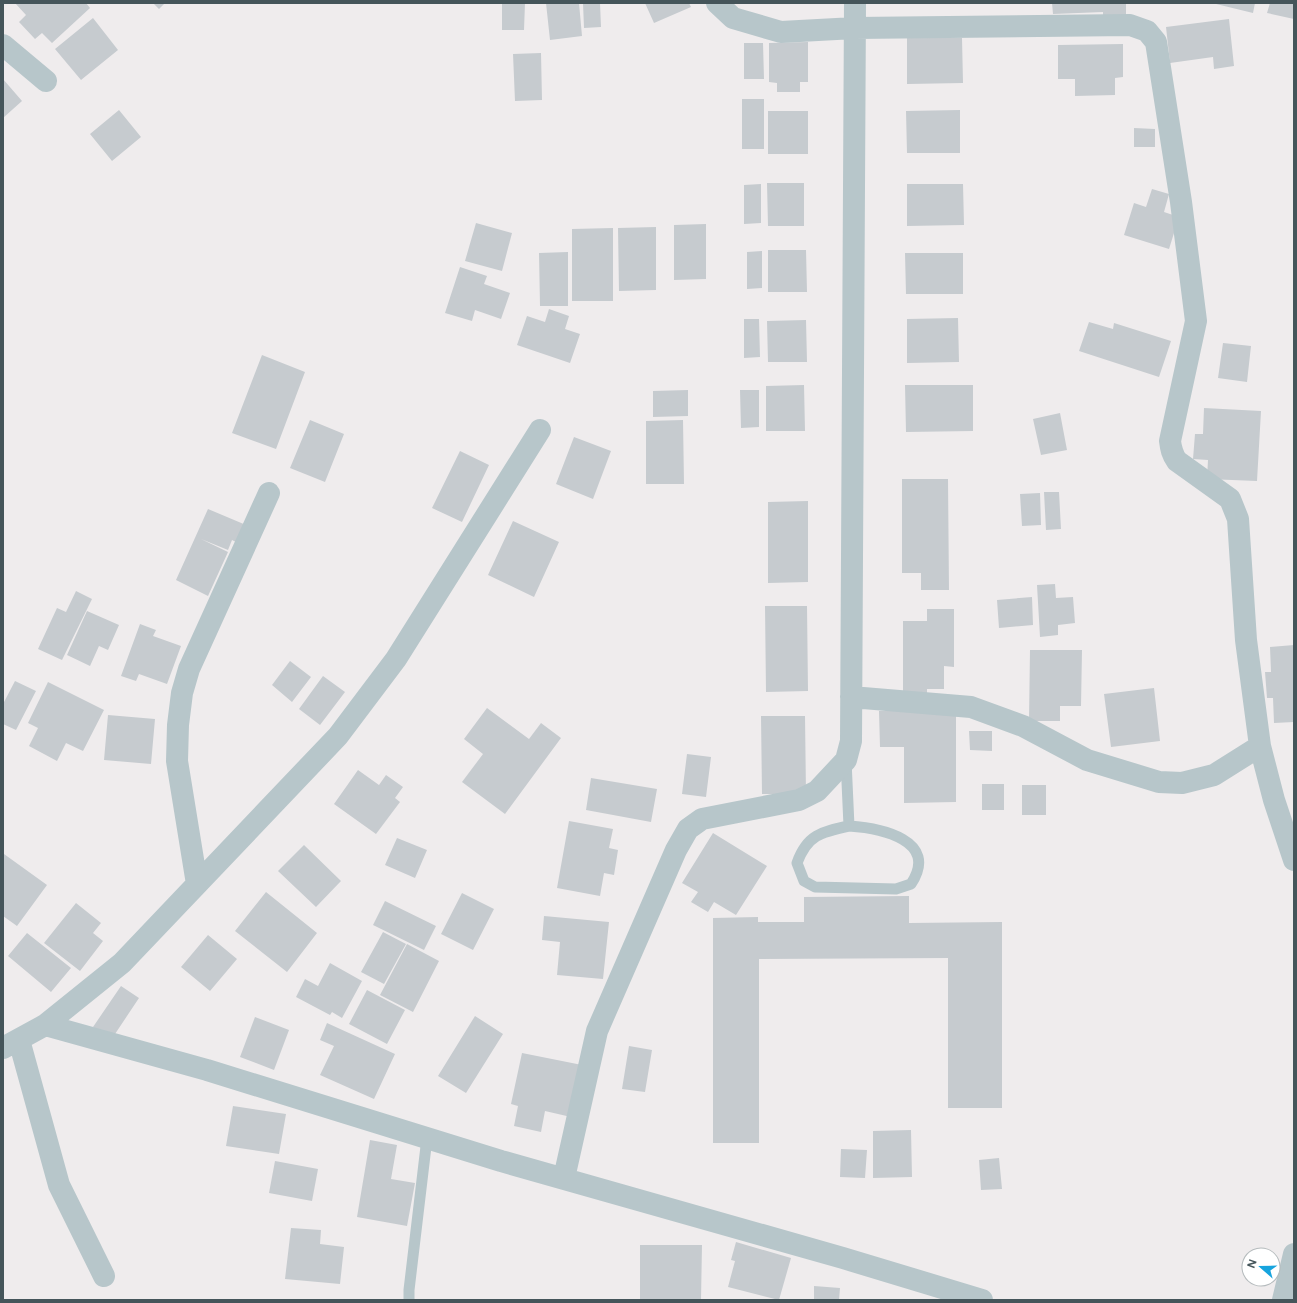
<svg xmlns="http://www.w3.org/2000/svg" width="1297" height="1303" font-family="Figtree,sans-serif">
	<rect width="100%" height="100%" fill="#efeced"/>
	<path fill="#c6cbcf" d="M 15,3 L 86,3 L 90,8 L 52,43 L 42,33 L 35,39 L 19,22 L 26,15 Z
		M 153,3 L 165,3 L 159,9 Z
		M 502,3 L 525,3 L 524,30 L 502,30 Z
		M 546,3 L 579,3 L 582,36 L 550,40 Z
		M 583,3 L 600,3 L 601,27 L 584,28 Z
		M 645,3 L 689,3 L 691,7 L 654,23 Z
		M 1052,3 L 1126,3 L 1126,20 L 1103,21 L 1103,12 L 1053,14 Z
		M 1212,3 L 1255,3 L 1253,13 Z
		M 1270,3 L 1294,3 L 1294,19 L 1267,13 Z
		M 93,18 L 118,50 L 81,80 L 55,49 Z
		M 1229,19 L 1234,66 L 1214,69 L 1213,57 L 1170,63 L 1166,27 Z
		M 907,38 L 962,38 L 963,83 L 907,84 Z
		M 808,42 L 808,82 L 800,82 L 800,92 L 777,92 L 777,83 L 769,82 L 769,43 Z
		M 744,43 L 763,43 L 764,79 L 744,79 Z
		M 1123,44 L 1123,77 L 1115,78 L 1115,95 L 1075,96 L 1075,79 L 1058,79 L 1058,45 Z
		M 541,53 L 542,100 L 515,101 L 513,54 Z
		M 3,79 L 22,101 L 3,118 Z
		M 742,99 L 764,99 L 764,149 L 742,149 Z
		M 119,110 L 141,137 L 112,161 L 90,134 Z
		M 960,110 L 960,153 L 907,153 L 906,111 Z
		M 768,111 L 808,111 L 808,154 L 768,154 Z
		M 1134,128 L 1155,129 L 1155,147 L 1134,147 Z
		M 767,183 L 804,183 L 804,226 L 768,226 Z
		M 761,184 L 761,223 L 744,224 L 744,185 Z
		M 907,184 L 963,184 L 964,225 L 907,226 Z
		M 1152,189 L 1169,194 L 1164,212 L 1179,217 L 1169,249 L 1124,235 L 1134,203 L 1146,207 Z
		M 476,223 L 512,233 L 502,271 L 465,261 Z
		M 706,224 L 706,279 L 674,280 L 674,225 Z
		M 656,227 L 656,290 L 619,291 L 618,228 Z
		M 613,228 L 613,301 L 572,301 L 572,229 Z
		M 768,250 L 806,250 L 807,292 L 768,292 Z
		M 762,251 L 762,288 L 747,289 L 747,252 Z
		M 568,252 L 568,306 L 540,306 L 539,253 Z
		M 905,253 L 963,253 L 963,294 L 906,294 Z
		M 460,267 L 487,276 L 484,284 L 510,293 L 501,319 L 475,310 L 472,321 L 445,313 Z
		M 549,309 L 569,316 L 565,329 L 580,334 L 570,363 L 517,345 L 527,316 L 545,322 Z
		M 958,318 L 959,362 L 907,363 L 907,319 Z
		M 744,319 L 759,319 L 760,357 L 744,358 Z
		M 806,320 L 807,362 L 768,362 L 767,321 Z
		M 1089,322 L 1113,329 L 1114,323 L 1171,341 L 1159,377 L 1079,351 Z
		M 1223,343 L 1251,346 L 1247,382 L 1218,378 Z
		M 262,355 L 305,372 L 276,449 L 232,433 Z
		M 804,385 L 805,431 L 766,431 L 766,386 Z
		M 905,385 L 973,385 L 973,431 L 906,432 Z
		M 688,390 L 688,416 L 653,417 L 653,391 Z
		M 740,390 L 759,390 L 759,427 L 741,428 Z
		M 1204,408 L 1261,411 L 1257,481 L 1207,479 L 1208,460 L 1193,459 L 1195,434 L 1203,434 Z
		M 1060,413 L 1067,450 L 1041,455 L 1033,419 Z
		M 310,420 L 344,434 L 325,482 L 290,468 Z
		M 683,420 L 684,484 L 646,484 L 646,421 Z
		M 574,437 L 611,451 L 593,499 L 556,484 Z
		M 460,451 L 489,465 L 462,522 L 432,508 Z
		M 902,479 L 948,479 L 949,590 L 921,590 L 921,573 L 902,573 Z
		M 1044,492 L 1059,492 L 1061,529 L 1046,530 Z
		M 1040,493 L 1041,525 L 1022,526 L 1020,494 Z
		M 808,501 L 808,582 L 768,583 L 768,502 Z
		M 208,509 L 246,525 L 238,543 L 232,540 L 228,550 L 201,539 L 228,552 L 208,596 L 176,580 Z
		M 513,521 L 559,542 L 534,597 L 488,575 Z
		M 1055,584 L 1056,598 L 1073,597 L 1075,623 L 1058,625 L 1058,635 L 1040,637 L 1037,585 Z
		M 76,591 L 92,599 L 62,660 L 38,649 L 57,608 L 66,612 Z
		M 1032,597 L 1033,625 L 999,628 L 997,600 Z
		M 765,606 L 807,606 L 808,691 L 766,692 Z
		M 927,609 L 954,609 L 954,667 L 944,666 L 944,689 L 927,689 L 927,696 L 903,696 L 903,621 L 927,621 Z
		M 87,611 L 119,625 L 108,650 L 99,646 L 90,666 L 67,655 Z
		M 140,624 L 156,630 L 153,636 L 181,646 L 167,684 L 139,674 L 136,681 L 121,676 Z
		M 1294,645 L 1294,722 L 1274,723 L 1273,698 L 1267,698 L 1265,672 L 1271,672 L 1270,647 Z
		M 1030,650 L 1082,650 L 1081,706 L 1060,706 L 1060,721 L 1029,721 Z
		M 290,661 L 311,677 L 292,702 L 272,685 Z
		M 323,676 L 345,692 L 320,725 L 299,709 Z
		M 15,681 L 36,691 L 16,730 L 3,724 L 3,704 Z
		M 48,682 L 104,710 L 83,751 L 66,743 L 57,761 L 29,746 L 38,728 L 28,723 Z
		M 1154,688 L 1160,741 L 1111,747 L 1104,694 Z
		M 487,708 L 529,739 L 541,723 L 561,738 L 505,814 L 462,782 L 483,754 L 464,739 Z
		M 956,710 L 956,802 L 904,803 L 904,747 L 880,747 L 879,711 Z
		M 108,715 L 155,719 L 151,764 L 104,760 Z
		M 761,716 L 805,716 L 806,794 L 762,794 Z
		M 969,731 L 992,731 L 992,751 L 970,750 Z
		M 687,754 L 711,757 L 706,797 L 682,794 Z
		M 358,770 L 379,785 L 386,775 L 403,787 L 395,798 L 400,802 L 376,834 L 334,804 Z
		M 591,778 L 657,789 L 651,822 L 586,810 Z
		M 982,784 L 1004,784 L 1004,810 L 982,810 Z
		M 1022,785 L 1046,785 L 1046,815 L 1022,815 Z
		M 569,821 L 613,829 L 609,848 L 618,850 L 614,875 L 604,873 L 600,896 L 557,888 Z
		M 713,833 L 767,866 L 736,915 L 714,902 L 708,912 L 691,902 L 698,892 L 682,883 Z
		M 397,838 L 427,850 L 415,878 L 385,865 Z
		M 304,845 L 341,881 L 316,907 L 278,871 Z
		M 4,854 L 47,885 L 17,926 L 3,916 Z
		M 266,892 L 317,933 L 287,972 L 235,931 Z
		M 462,893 L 494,909 L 473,950 L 441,934 Z
		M 909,896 L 909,923 L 1002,922 L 1002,1108 L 948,1108 L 948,958 L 759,959 L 759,1143 L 713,1143 L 713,918 L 758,917 L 758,922 L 804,922 L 804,897 Z
		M 385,901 L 436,926 L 424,950 L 373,925 Z
		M 76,903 L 101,923 L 93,933 L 103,941 L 80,971 L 44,943 Z
		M 544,916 L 609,922 L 603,979 L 557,975 L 560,942 L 542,940 Z
		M 383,932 L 406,944 L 384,984 L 361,972 Z
		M 27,933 L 71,968 L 51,992 L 8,956 Z
		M 208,935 L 237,959 L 210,991 L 181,967 Z
		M 407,944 L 439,961 L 413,1012 L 380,995 Z
		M 330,963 L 362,981 L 342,1018 L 332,1012 L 330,1015 L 296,997 L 305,979 L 318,986 Z
		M 121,986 L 139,998 L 111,1040 L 93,1027 Z
		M 367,990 L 405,1010 L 387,1044 L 349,1024 Z
		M 475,1016 L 503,1034 L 466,1093 L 438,1076 Z
		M 255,1017 L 289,1030 L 274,1070 L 240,1057 Z
		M 327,1023 L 395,1054 L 374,1099 L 320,1075 L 334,1046 L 320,1040 Z
		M 629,1046 L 652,1050 L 645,1092 L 622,1089 Z
		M 522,1053 L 582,1065 L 571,1117 L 545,1111 L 541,1132 L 514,1126 L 518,1106 L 511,1104 Z
		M 233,1106 L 286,1114 L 279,1154 L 226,1146 Z
		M 911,1130 L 912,1177 L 873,1178 L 873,1131 Z
		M 370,1140 L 397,1145 L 391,1179 L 415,1183 L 407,1226 L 357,1217 Z
		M 841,1149 L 867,1150 L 865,1178 L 840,1177 Z
		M 999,1158 L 1002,1189 L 981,1190 L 979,1160 Z
		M 275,1161 L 318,1169 L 312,1201 L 269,1193 Z
		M 291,1228 L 321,1230 L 320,1244 L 344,1247 L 340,1284 L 285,1279 Z
		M 736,1242 L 791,1258 L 779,1300 L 728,1287 L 735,1261 L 731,1260 Z
		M 640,1245 L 702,1245 L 701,1300 L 640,1300 Z
		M 814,1286 L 840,1288 L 839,1300 L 814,1300 Z"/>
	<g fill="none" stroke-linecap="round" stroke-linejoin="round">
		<path stroke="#b7c6ca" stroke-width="11" d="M 846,760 L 849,826
			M 849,826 C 880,828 940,840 911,884 L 896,889 L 815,887 L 804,881 L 797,863 C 807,835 821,832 849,826 Z
			M 409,1300 L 409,1290 L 427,1138"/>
		<path stroke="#b7c6ca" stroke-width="22" d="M 717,3 L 733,18 L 781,32 L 855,28 L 1130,25 L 1147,31 L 1156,42 L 1181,202 L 1196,321 L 1170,441 C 1171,449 1172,454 1177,461 L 1230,499 L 1238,519 L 1246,640 L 1260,746 L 1274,800 L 1294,860
			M 3,45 L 46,81
			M 851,697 L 971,707 L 1023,726 L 1087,760 L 1159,782 L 1182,783 L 1214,775 L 1260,746
			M 197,884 L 177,761 L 178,725 L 182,693 L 189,669 L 269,493
			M 45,1025 L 122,963 L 338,736 L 396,659 L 540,430
			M 19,1040 L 59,1185 L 104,1276
			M 3,1048 L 45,1025 L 207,1070 L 501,1161 L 843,1258 L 982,1300
			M 564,1178 L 597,1031 L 676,850 L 688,829 L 702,819 L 799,800 L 817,791 L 846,760 L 851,741 L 855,3
			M 1283,1300 L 1294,1254"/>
	</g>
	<rect width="1297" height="1303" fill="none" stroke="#45555a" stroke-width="8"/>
	<g transform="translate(1261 1267) rotate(290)"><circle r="19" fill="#ffffff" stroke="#b5bbbd"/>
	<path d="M0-3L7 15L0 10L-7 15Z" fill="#17a4de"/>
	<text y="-6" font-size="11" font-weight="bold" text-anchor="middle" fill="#45555a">N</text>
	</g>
</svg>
